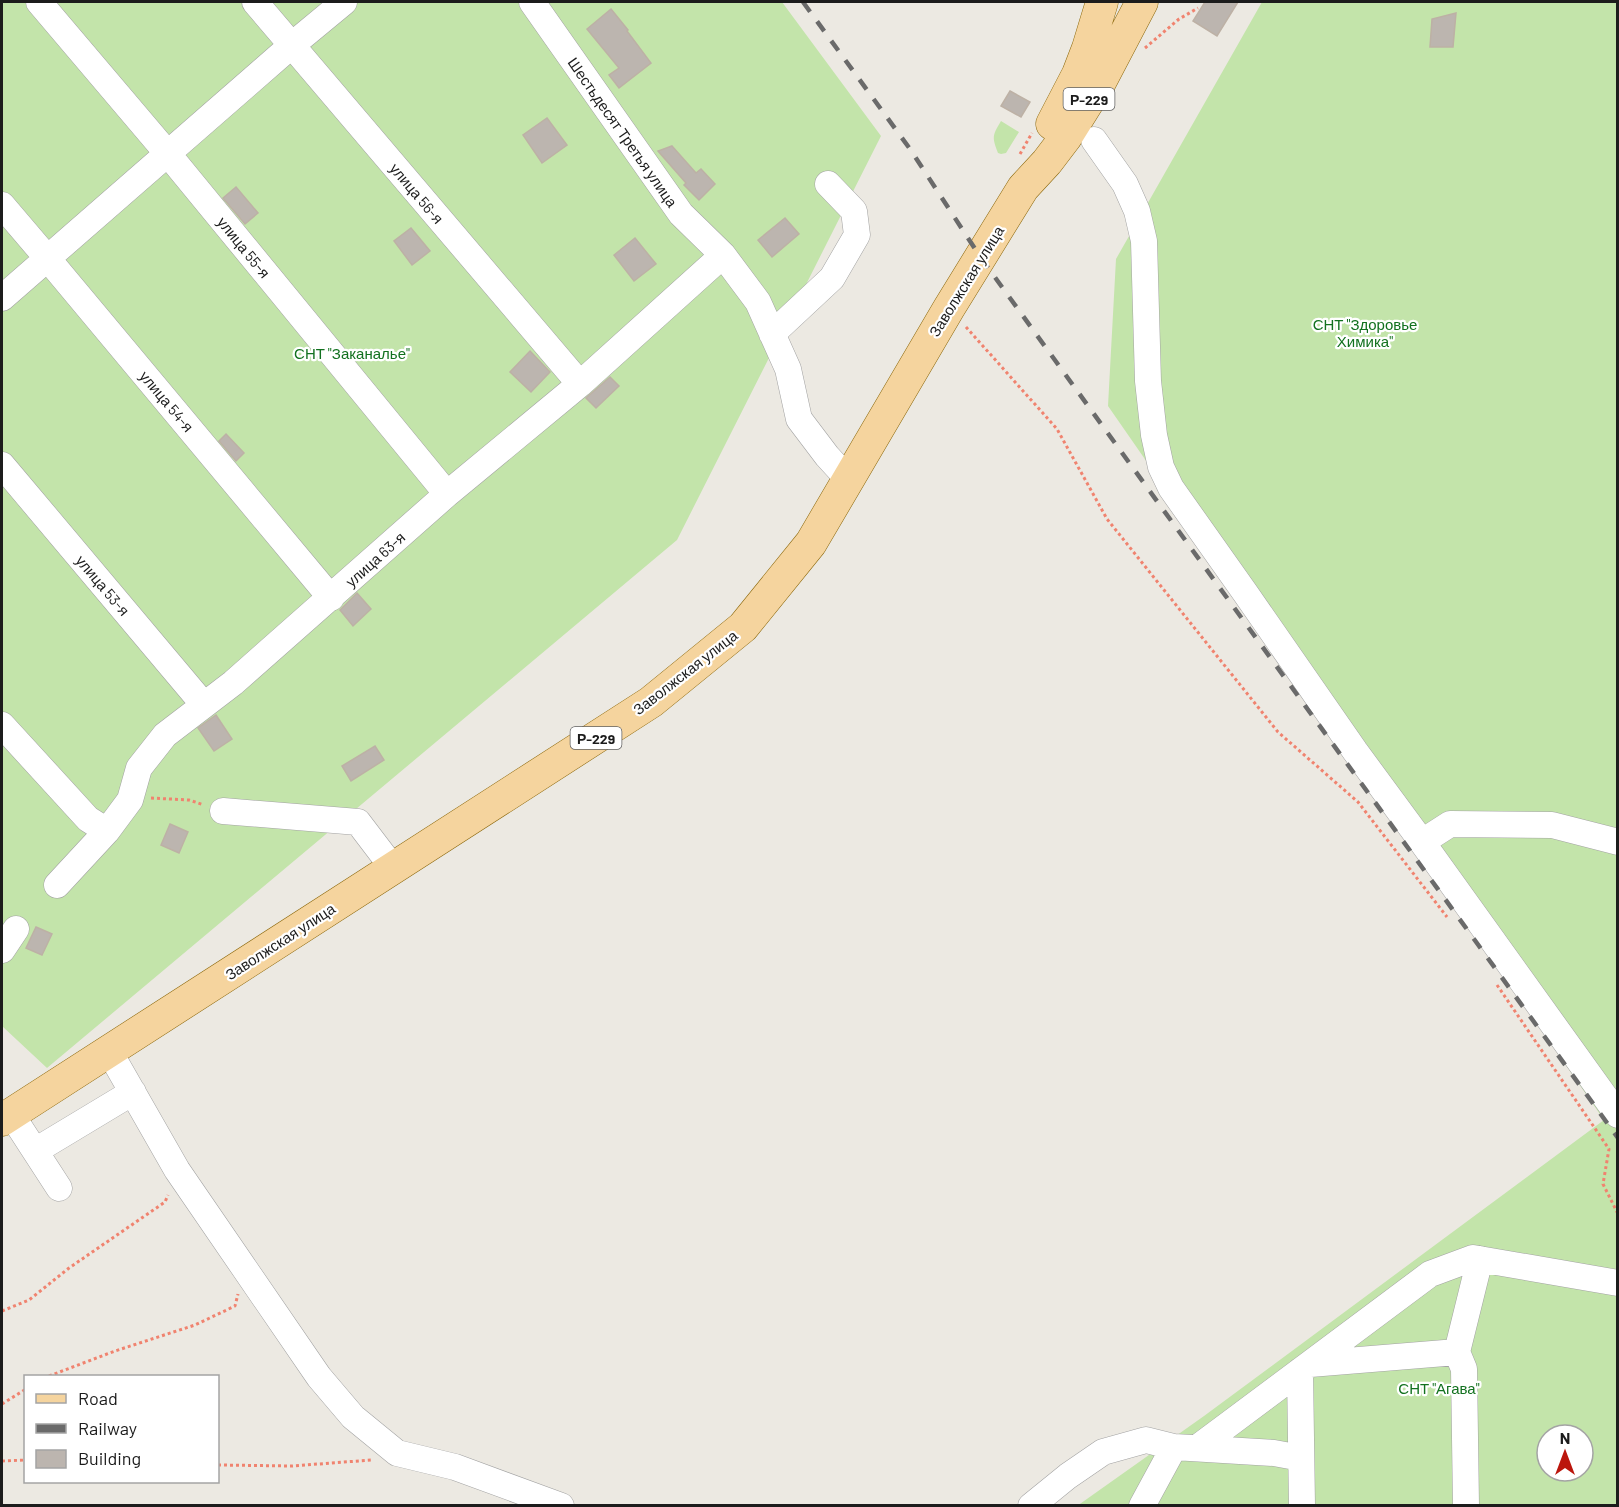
<svg xmlns="http://www.w3.org/2000/svg" width="1619" height="1507" font-family="Barlow,sans-serif">
	<rect width="100%" height="100%" fill="#ece9e2"/>
	<path fill="#c3e4aa" fill-rule="evenodd" d="M 2,2 L 782,2 L 881,136 L 677,540 L 47,1068 L 2,1026 Z
		M 1262,2 L 1617,2 L 1617,1505 L 1077,1506 L 1204,1416 L 1604,1120 L 1108,406 L 1116,259 ZM 1547,1435 L 1583,1435 L 1583,1471 L 1547,1471 Z
		M 1001,121 L 1019,132 L 1006,153 L 1001,154 L 998,153 C 992,137 992,136 1001,121 Z"/>
	<path fill="#bcb5af" stroke="#bdb1a5" stroke-width="1.5" d="M 1205,2 L 1238,2 L 1217,36 L 1193,21 Z
		M 611,9 L 628,30 L 627,31 L 651,63 L 619,88 L 609,75 L 619,68 L 587,29 Z
		M 1456,13 L 1453,47 L 1430,47 L 1432,19 Z
		M 1010,91 L 1030,102 L 1021,117 L 1001,106 Z
		M 547,118 L 567,145 L 542,163 L 523,135 Z
		M 672,146 L 696,173 L 701,169 L 715,184 L 699,200 L 684,185 L 686,183 L 658,151 Z
		M 236,187 L 258,213 L 245,224 L 223,198 Z
		M 785,218 L 799,234 L 772,257 L 758,240 Z
		M 411,228 L 430,251 L 412,265 L 394,241 Z
		M 635,238 L 656,264 L 634,281 L 614,255 Z
		M 530,351 L 550,372 L 531,392 L 510,372 Z
		M 610,377 L 619,386 L 596,408 L 586,398 Z
		M 226,434 L 244,453 L 236,461 L 219,441 Z
		M 357,593 L 371,609 L 353,626 L 340,610 Z
		M 216,715 L 232,739 L 214,751 L 198,728 Z
		M 375,746 L 384,760 L 351,781 L 342,766 Z
		M 170,824 L 188,832 L 179,853 L 161,845 Z
		M 36,927 L 52,934 L 42,955 L 26,948 Z"/>
	<g fill="none" stroke-linecap="round" stroke-linejoin="round">
		<defs>
			<path id="minor" d="M 39,2 L 168,154 L 447,494
				M 255,2 L 580,384
				M 532,2 L 681,214 L 723,255 L 758,302 L 788,369 L 799,419 L 827,456 L 848,479
				M 1094,140 L 1125,184 L 1137,211 L 1144,241 L 1148,381 L 1154,435 L 1161,467 L 1171,488 L 1246,594 L 1355,751 L 1422,842 L 1618,1115
				M 2,205 L 48,259 L 331,598
				M 2,298 L 292,45 L 344,2
				M 772,334 L 832,278 L 857,235 L 854,211 L 828,184
				M 2,465 L 204,705
				M 2,725 L 88,819 L 107,831
				M 223,811 L 358,822 L 393,868
				M 1422,842 L 1450,824 L 1552,825 L 1618,842
				M 57,885 L 107,831 L 130,800 L 139,768 L 165,735 L 233,683 L 447,494 L 580,384 L 723,255
				M 2,950 L 16,929
				M 109,1051 L 177,1170 L 319,1377 L 353,1417 L 397,1453 L 455,1467 L 561,1506
				M 11,1114 L 59,1188
				M 35,1151 L 133,1092
				M 1310,1364 L 1457,1352
				M 1300,1371 L 1302,1506
				M 1197,1448 L 1430,1274 L 1473,1258 L 1618,1283
				M 1031,1506 L 1068,1476 L 1103,1452 L 1146,1440 L 1174,1447 L 1274,1453 L 1301,1458
				M 1142,1506 L 1174,1447
				M 1466,1506 L 1464,1369 L 1457,1352 L 1480,1259"/>
			<path id="major" d="M 1052,124 L 1078,74 L 1088,48 L 1102,2
				M 2,1120 L 651,702 L 743,627 L 811,543 L 949,308 L 1023,188 L 1047,162 L 1066,137 L 1099,84 L 1142,2"/>
		</defs>
		<use href="#minor" stroke="#a3a3a3" stroke-width="27"/>
		<use href="#major" stroke="#8a6609" stroke-width="33"/>
		<path stroke="#f0836f" stroke-width="3" stroke-dasharray="3 3" stroke-linecap="butt" d="M 1145,48 L 1179,19 L 1198,8
			M 1020,154 L 1032,133
			M 966,327 L 1057,429 L 1107,519 L 1278,732 L 1358,802 L 1447,917
			M 151,798 L 189,800 L 204,805
			M 1497,985 L 1609,1149 L 1603,1184 L 1618,1214
			M 2,1311 L 29,1300 L 69,1268 L 165,1202 L 168,1195
			M 49,1376 L 115,1351 L 195,1325 L 235,1306 L 238,1294
			M 2,1404 L 26,1389
			M 2,1461 L 26,1460
			M 218,1465 L 292,1466 L 371,1460"/>
		<use href="#minor" stroke="#fff" stroke-width="26"/>
		<use href="#major" stroke="#f5d49e" stroke-width="32"/>
		<path stroke="#6a6a6a" stroke-width="4.5" stroke-dasharray="12 12" stroke-linecap="butt" d="M 803,2 L 910,149 L 981,258 L 1618,1138"/>
	</g>
	<g text-anchor="middle" dominant-baseline="central" stroke-width="4.5" stroke-linejoin="round" paint-order="stroke">
		<g fill="#fff" stroke="#606060" stroke-width="1.5">
			<rect x="1063.5" y="88" width="51" height="22" rx="4.5"/>
			<rect x="570.5" y="727" width="51" height="22" rx="4.5"/>
		</g>
		<g font-size="14" font-weight="bold" fill="#1c1c1c">
			<text x="1089" y="99">Р-229</text>
			<text x="596" y="738">Р-229</text>
		</g>
		<g font-size="15" fill="#1c1c1c" stroke="#fff">
			<text transform="translate(623 132) rotate(55)">Шестьдесят Третья улица</text>
			<text transform="translate(417 193) rotate(50)">улица 56-я</text>
			<text transform="translate(244 247) rotate(51)">улица 55-я</text>
			<text transform="translate(966 281) rotate(-58)">Заволжская улица</text>
			<text transform="translate(167 401) rotate(50)">улица 54-я</text>
			<text transform="translate(375 559) rotate(-42)">улица 63-я</text>
			<text transform="translate(103 585) rotate(50)">улица 53-я</text>
			<text transform="translate(685 672) rotate(-38)">Заволжская улица</text>
			<text transform="translate(280 941) rotate(-33)">Заволжская улица</text>
		</g>
		<g font-size="15" fill="#12711f" stroke="#fff">
			<text x="1365" y="324">СНТ "Здоровье<tspan x="1365" dy="17">Химика"</tspan></text>
			<text x="352" y="353">СНТ "Заканалье"</text>
			<text x="1439" y="1388">СНТ "Агава"</text>
		</g>
	</g>
	<rect width="1619" height="1507" fill="none" stroke="#1c1c1c" stroke-width="6"/>
	<rect x="24" y="1375" width="195" height="108" fill="#ffffff" stroke="#a4a4a4" stroke-width="1.5"/>
	<rect x="36" y="1394" width="30" height="9" fill="#f5d49e" stroke="#a4a4a4" stroke-width="1.5"/>
	<text x="78" y="1405" font-size="18" fill="#1c1c1c">Road</text>
	<rect x="36" y="1424" width="30" height="9" fill="#6a6a6a" stroke="#a4a4a4" stroke-width="1.5"/>
	<text x="78" y="1435" font-size="18" fill="#1c1c1c">Railway</text>
	<rect x="36" y="1450" width="30" height="18" fill="#bcb5af" stroke="#a4a4a4" stroke-width="1.5"/>
	<text x="78" y="1465" font-size="18" fill="#1c1c1c">Building</text>
	<g transform="translate(1565 1453)"><circle r="28" fill="#ffffff" stroke="#a4a4a4" stroke-width="1.5"/>
	<path d="M0-4.5L10 22L0 15L-10 22Z" fill="#bb160d"/>
	<text y="-9" font-size="16" font-weight="bold" text-anchor="middle" fill="#1c1c1c">N</text>
	</g>
</svg>
